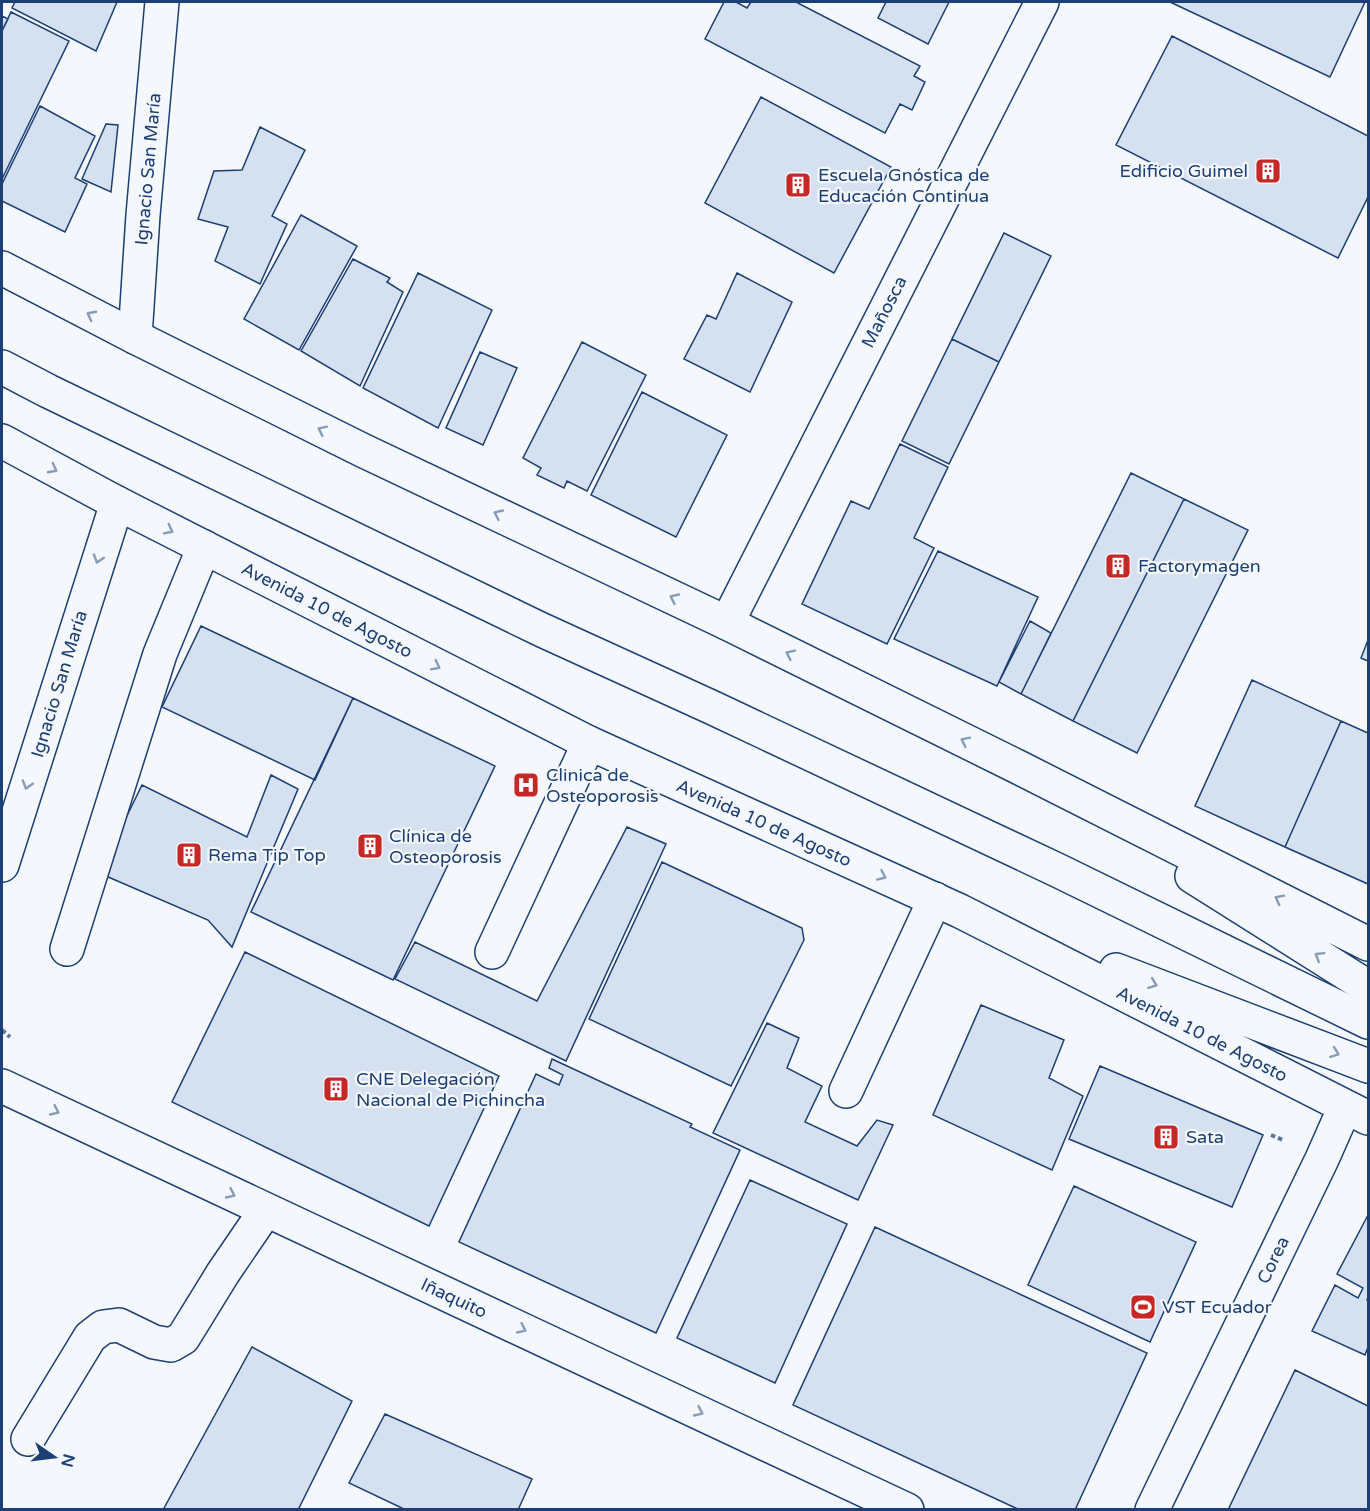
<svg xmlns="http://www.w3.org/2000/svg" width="1370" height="1511" font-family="'Varela Round',sans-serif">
	<rect width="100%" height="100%" fill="#f4f7fb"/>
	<path fill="#d5e0f0" stroke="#1d3f73" stroke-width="1.5" d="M 15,2 L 117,2 L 96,51 L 12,8 Z
		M 724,2 L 736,2 L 747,8 L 751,2 L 796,2 L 920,66 L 914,76 L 925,82 L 912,110 L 900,104 L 885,133 L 705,39 Z
		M 886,2 L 949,2 L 928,44 L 878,18 Z
		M 1170,2 L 1365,2 L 1330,77 Z
		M 11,12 L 69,41 L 2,179 L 2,31 Z
		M 2,16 L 8,19 L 2,31 Z
		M 1172,36 L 1368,136 L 1368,197 L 1338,258 L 1116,145 Z
		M 761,97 L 891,167 L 834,273 L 705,203 Z
		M 40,106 L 95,136 L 75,178 L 87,184 L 65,232 L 2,201 L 2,184 Z
		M 106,124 L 118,125 L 111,192 L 82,179 Z
		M 260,127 L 305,150 L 272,216 L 287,224 L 260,284 L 215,261 L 228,227 L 198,219 L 214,171 L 242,170 Z
		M 301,215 L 357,246 L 299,350 L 244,319 Z
		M 1004,233 L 1051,256 L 999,362 L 952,339 Z
		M 353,259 L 390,278 L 387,282 L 403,292 L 360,386 L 301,351 Z
		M 418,273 L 492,310 L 438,428 L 363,388 Z
		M 737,273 L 792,302 L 750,392 L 684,359 L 707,315 L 716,319 Z
		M 952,339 L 999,362 L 949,464 L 902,441 Z
		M 582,342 L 646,375 L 587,491 L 567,481 L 564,488 L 537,475 L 541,468 L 523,458 Z
		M 480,352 L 517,368 L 483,445 L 446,428 Z
		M 642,392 L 727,435 L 676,537 L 591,495 Z
		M 900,444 L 948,467 L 914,538 L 934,548 L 887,644 L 802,604 L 851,501 L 869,509 Z
		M 1131,473 L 1184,499 L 1073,721 L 1021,694 Z
		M 1184,499 L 1248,530 L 1137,753 L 1073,721 Z
		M 938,551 L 1038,597 L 997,686 L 894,639 Z
		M 1030,621 L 1051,633 L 1021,694 L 999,682 Z
		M 201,626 L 353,698 L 315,780 L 162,707 Z
		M 1368,640 L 1368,661 L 1361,658 Z
		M 1252,680 L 1341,721 L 1285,847 L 1195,806 Z
		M 353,698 L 495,766 L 393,980 L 251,912 Z
		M 1341,721 L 1368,733 L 1368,884 L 1285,847 Z
		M 271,775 L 298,789 L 232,947 L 208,920 L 99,873 L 142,785 L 247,837 Z
		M 627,827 L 666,844 L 566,1061 L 395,979 L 415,942 L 537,1001 Z
		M 662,862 L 802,928 L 804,940 L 731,1086 L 589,1019 Z
		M 245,952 L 499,1076 L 429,1226 L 172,1102 Z
		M 981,1005 L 1064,1040 L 1049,1078 L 1083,1096 L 1052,1170 L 933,1115 Z
		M 767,1023 L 799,1038 L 787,1068 L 822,1086 L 805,1122 L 857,1146 L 877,1120 L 893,1125 L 858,1200 L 713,1133 Z
		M 552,1059 L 692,1124 L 690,1127 L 740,1150 L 656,1333 L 459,1242 L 536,1074 L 559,1085 L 563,1075 L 549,1068 Z
		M 1100,1066 L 1263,1135 L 1232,1207 L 1069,1139 Z
		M 750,1180 L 847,1224 L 775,1383 L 677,1338 Z
		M 1074,1186 L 1196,1242 L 1150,1342 L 1028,1285 Z
		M 1368,1215 L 1368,1297 L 1367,1300 L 1368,1301 L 1368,1347 L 1365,1355 L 1312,1331 L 1335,1285 L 1358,1298 L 1363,1288 L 1337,1274 Z
		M 875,1227 L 1147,1353 L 1075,1510 L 1020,1510 L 793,1405 Z
		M 252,1347 L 352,1401 L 298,1510 L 163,1510 Z
		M 1295,1370 L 1368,1406 L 1368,1510 L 1228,1510 Z
		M 385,1414 L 532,1479 L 518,1510 L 406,1510 L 349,1483 Z"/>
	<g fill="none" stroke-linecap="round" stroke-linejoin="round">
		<defs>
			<path id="minor" d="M 135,337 L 143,215 L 162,2
				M 2,367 L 48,391 L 542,630 L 711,707 L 1057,870 L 1368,1022
				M 727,623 L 1042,2
				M 2,865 L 117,503
				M 67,949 L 160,654 L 204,547
				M 492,952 L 589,743
				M 2,1086 L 907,1510
				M 846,1091 L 935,899
				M 28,1439 L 90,1337 L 103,1327 L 119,1325 L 154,1342 L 171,1345 L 183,1338 L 223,1273 L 266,1210
				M 1152,1510 L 1322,1159 L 1345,1107"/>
			<path id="major" d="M 2,268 L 135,337 L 362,450 L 727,623 L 1018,767 L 1368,944
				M 2,441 L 117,503 L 589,743 L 960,911 L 1368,1118
				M 1192,876 L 1368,987
				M 1116,970 L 1368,1066"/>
		</defs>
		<use href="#minor" stroke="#1d3f73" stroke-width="36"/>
		<use href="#major" stroke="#1d3f73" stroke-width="36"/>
		<path stroke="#5e769c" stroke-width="4" stroke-dasharray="4.5 3" stroke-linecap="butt" d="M 2,1030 L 10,1037
			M 1271,1135 L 1283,1140"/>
		<use href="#minor" stroke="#f4f7fb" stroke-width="33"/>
		<use href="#major" stroke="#f4f7fb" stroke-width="33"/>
	</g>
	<defs><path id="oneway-chevron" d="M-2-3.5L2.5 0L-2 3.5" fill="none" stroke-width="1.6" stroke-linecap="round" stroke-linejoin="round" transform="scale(1.5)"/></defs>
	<g stroke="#889bb7">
		<use href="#oneway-chevron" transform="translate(91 315) rotate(-152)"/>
		<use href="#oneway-chevron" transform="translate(322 430) rotate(-154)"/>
		<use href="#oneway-chevron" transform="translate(53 469) rotate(28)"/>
		<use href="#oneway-chevron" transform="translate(498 514) rotate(-155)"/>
		<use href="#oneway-chevron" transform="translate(169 530) rotate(27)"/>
		<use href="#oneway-chevron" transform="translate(98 559) rotate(108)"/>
		<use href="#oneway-chevron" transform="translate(674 598) rotate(-155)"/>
		<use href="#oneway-chevron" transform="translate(790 654) rotate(-154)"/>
		<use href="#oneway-chevron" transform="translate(436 666) rotate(27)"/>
		<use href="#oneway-chevron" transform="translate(965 741) rotate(-154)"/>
		<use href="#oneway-chevron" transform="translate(27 785) rotate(107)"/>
		<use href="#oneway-chevron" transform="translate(882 876) rotate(24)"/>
		<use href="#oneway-chevron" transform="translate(1279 899) rotate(-153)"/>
		<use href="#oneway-chevron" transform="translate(1319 956) rotate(-148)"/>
		<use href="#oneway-chevron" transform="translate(1153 984) rotate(21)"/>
		<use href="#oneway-chevron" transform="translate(1335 1053) rotate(21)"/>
		<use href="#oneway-chevron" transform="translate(55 1111) rotate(25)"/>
		<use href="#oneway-chevron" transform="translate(231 1194) rotate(25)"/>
		<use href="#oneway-chevron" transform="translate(522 1329) rotate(25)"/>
		<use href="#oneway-chevron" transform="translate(699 1412) rotate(25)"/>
	</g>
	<defs>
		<symbol id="building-square" viewBox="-11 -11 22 22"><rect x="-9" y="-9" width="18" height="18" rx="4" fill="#c62828" stroke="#f4f7fb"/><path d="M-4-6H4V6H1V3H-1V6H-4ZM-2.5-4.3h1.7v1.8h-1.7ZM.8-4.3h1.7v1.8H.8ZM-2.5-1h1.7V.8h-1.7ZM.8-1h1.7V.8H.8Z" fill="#fff"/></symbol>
		<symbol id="hospital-square" viewBox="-11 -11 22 22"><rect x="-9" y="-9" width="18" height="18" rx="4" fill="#c62828" stroke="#f4f7fb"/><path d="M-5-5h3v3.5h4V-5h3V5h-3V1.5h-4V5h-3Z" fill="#fff"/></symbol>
		<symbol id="stadium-square" viewBox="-11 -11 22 22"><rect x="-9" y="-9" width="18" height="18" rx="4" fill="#c62828" stroke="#f4f7fb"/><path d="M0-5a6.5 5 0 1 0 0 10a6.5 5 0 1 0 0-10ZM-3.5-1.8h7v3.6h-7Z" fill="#fff"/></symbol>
	</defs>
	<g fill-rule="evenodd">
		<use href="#building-square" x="1253" y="156" width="30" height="30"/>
		<use href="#building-square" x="783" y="170" width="30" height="30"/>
		<use href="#building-square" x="1103" y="551" width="30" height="30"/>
		<use href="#hospital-square" x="511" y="770" width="30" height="30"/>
		<use href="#building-square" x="355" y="831" width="30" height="30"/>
		<use href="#building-square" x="174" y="840" width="30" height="30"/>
		<use href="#building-square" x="321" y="1074" width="30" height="30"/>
		<use href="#building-square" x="1151" y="1122" width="30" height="30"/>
		<use href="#stadium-square" x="1128" y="1292" width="30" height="30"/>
	</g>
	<g text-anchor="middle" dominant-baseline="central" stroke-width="4.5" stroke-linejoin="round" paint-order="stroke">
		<g font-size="18" fill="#1d3f73" stroke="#f4f7fb">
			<text transform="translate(148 169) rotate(-85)">Ignacio San María</text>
			<text transform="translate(884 312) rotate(-63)">Mañosca</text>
			<text transform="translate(327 610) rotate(27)">Avenida 10 de Agosto</text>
			<text transform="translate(59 684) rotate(-73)">Ignacio San María</text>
			<text transform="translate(764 823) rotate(24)">Avenida 10 de Agosto</text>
			<text transform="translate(1202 1034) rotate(27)">Avenida 10 de Agosto</text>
			<text transform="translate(1273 1260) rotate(-64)">Corea</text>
			<text transform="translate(454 1298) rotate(25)">Iñaquito</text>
		</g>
		<g font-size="18" fill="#1d3f73" stroke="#f4f7fb" text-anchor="start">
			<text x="1248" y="171" text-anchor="end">Edificio Guimel</text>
			<text x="818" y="175">Escuela Gnóstica de<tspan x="818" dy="21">Educación Continua</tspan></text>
			<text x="1138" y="566">Factorymagen</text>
			<text x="546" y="775">Clinica de<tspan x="546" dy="21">Osteoporosis</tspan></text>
			<text x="389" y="836">Clínica de<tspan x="389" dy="21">Osteoporosis</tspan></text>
			<text x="208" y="855">Rema Tip Top</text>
			<text x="356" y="1079">CNE Delegación<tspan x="356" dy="21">Nacional de Pichincha</tspan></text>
			<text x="1186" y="1137">Sata</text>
			<text x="1162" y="1307">VST Ecuador</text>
		</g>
	</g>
	<rect width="1370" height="1511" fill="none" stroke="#1d3f73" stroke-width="6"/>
	<g transform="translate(54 1457) rotate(104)" stroke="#f4f7fb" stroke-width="4.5" paint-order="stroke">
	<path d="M0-4.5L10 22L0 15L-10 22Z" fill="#1d3f73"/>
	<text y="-9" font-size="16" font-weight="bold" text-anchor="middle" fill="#1d3f73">N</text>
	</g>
</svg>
